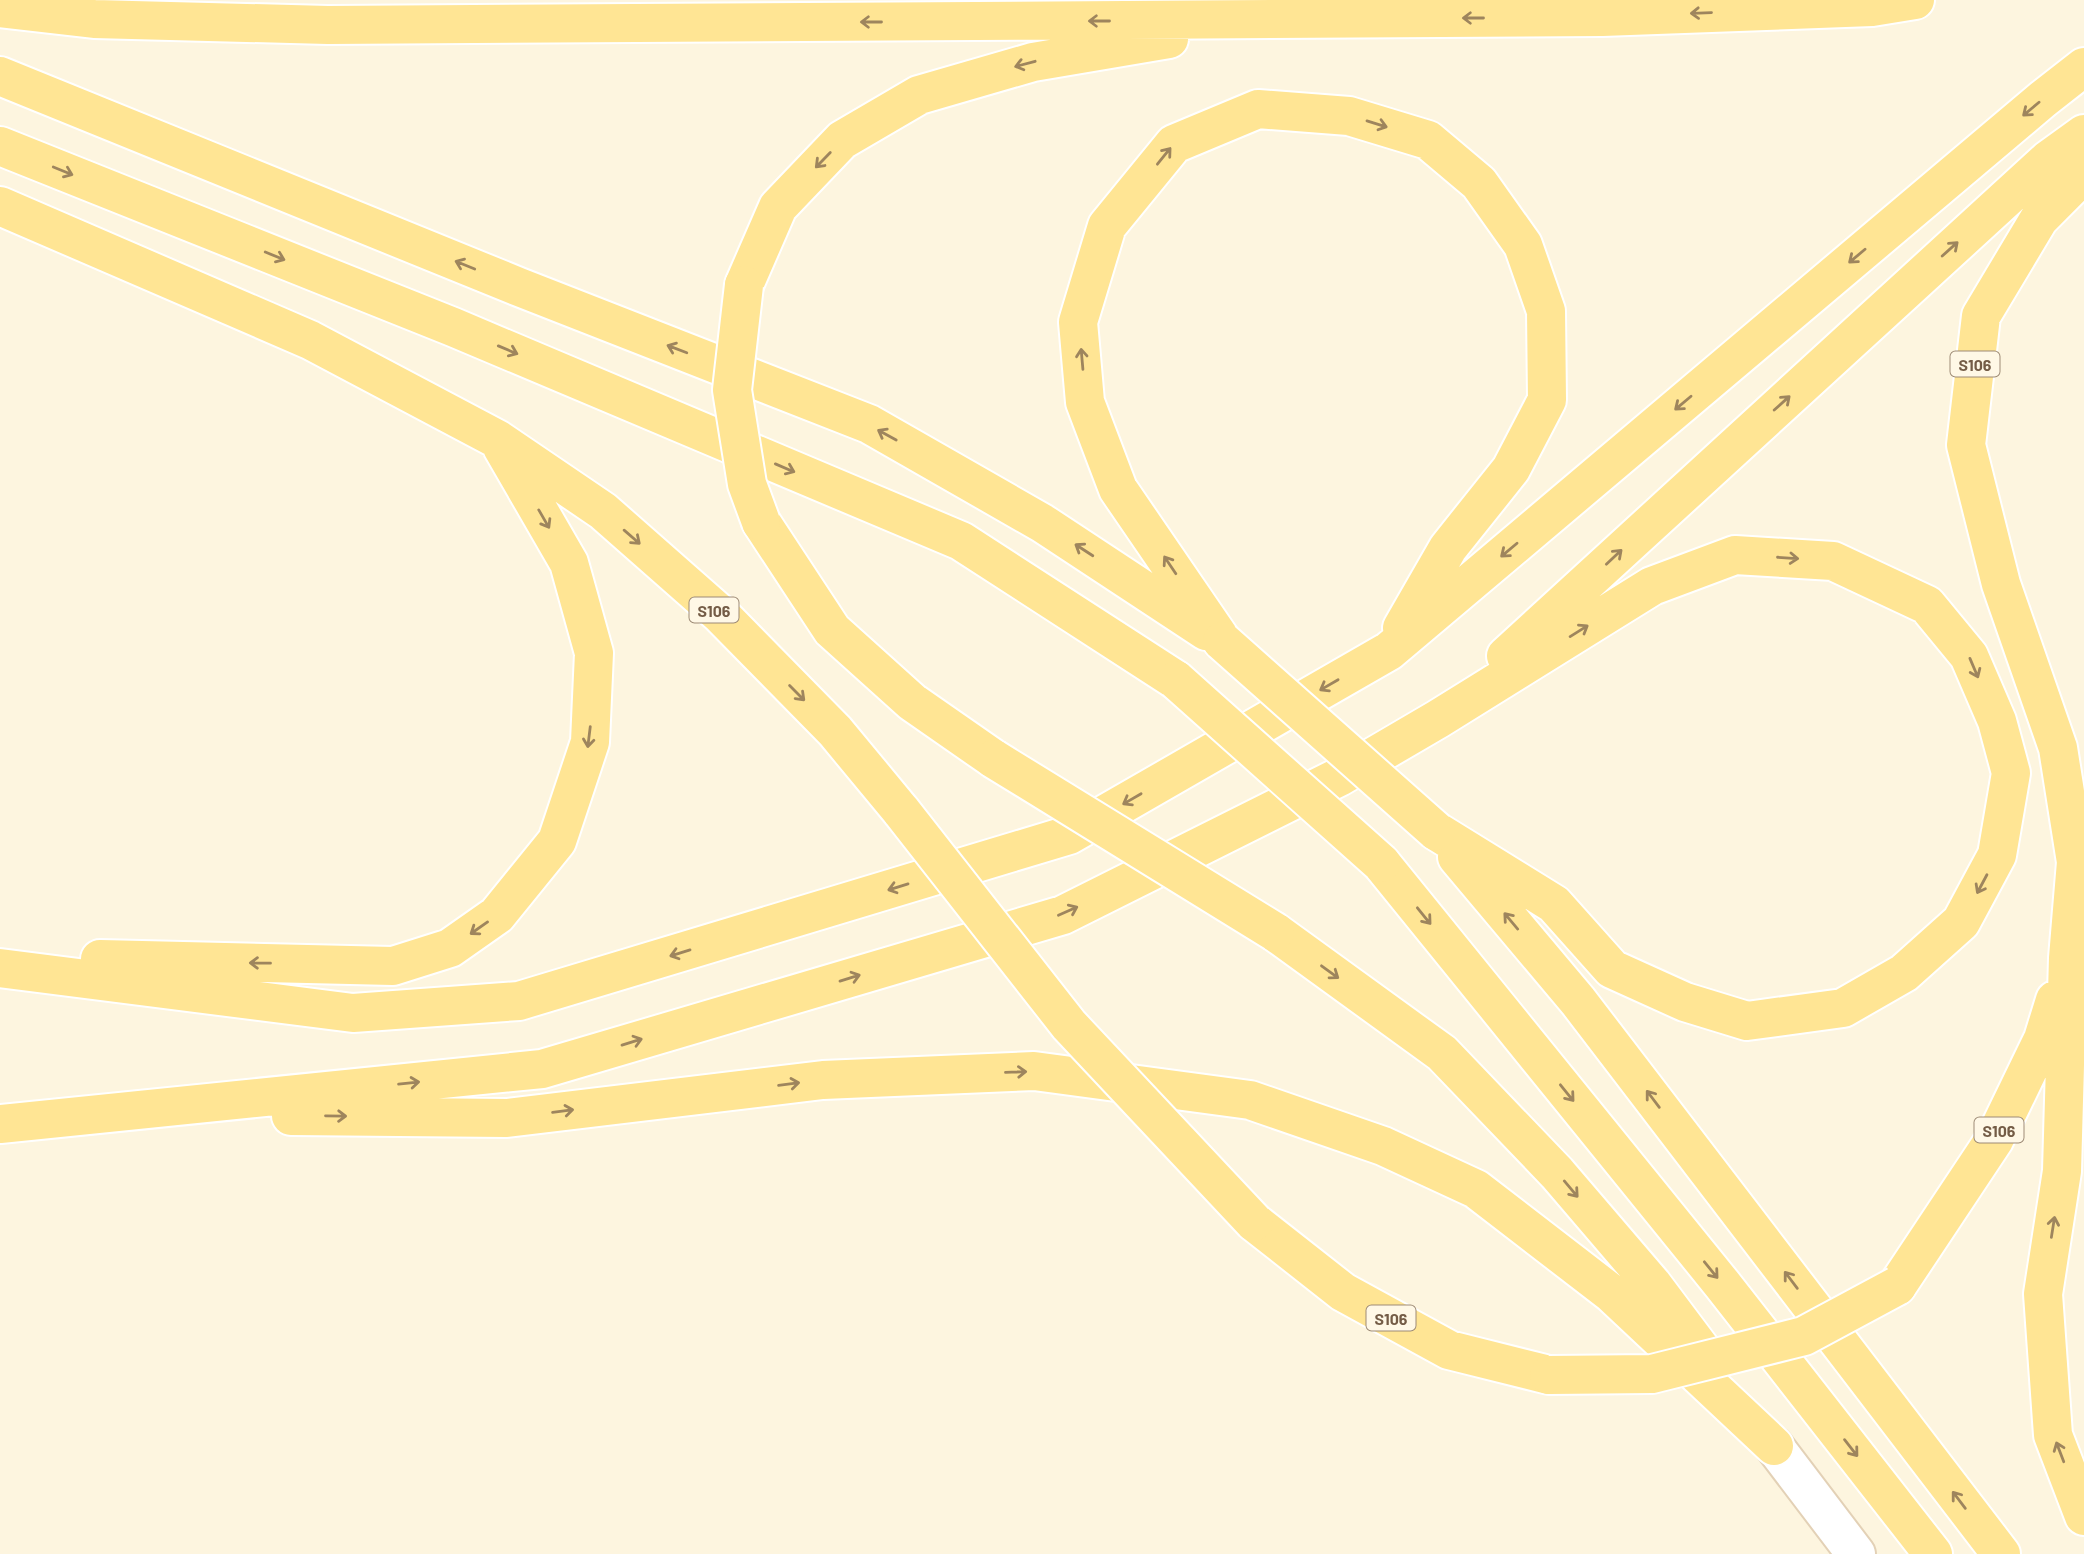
<svg xmlns="http://www.w3.org/2000/svg" width="2084" height="1554" font-family="Barlow,sans-serif">
	<rect width="100%" height="100%" fill="#fdf5df"/>
	<g fill="none" stroke-linecap="round" stroke-linejoin="round">
		<defs>
			<path id="secondary" d="M 1774,1446 L 1856,1554"/>
			<path id="primary" d="M 0,8 L 94,19 L 328,25 L 1602,17 L 1872,7 L 1915,0
				M 0,76 L 519,287 L 869,424 L 1042,523 L 1206,631
				M 0,146 L 453,327 L 961,541 L 1176,680
				M 2084,174 L 2039,219 L 1981,316 L 1966,445 L 2001,584 L 2058,748 L 2076,862 L 2068,958 L 2062,1171 L 2043,1294 L 2053,1435 L 2084,1516
				M 0,206 L 310,340 L 497,439 L 603,511 L 720,614 L 835,731 L 902,812
				M 744,285 L 778,207 L 842,140 L 919,95 L 1033,62 L 1169,39
				M 761,522 L 832,630 L 912,702 L 994,759
				M 1222,641 L 1118,489 L 1085,402 L 1078,322 L 1107,226 L 1174,144 L 1258,109 L 1349,116 L 1428,140 L 1479,183 L 1523,245 L 1546,311 L 1547,400 L 1511,469 L 1448,548 L 1402,628
				M 1506,656 L 2048,160 L 2084,134
				M 1457,857 L 1578,1001 L 2001,1554
				M 1381,863 L 1722,1284 L 1933,1554
				M 1275,932 L 1442,1053 L 1557,1173 L 1652,1284 L 1709,1360
				M 100,959 L 393,966 L 450,948 L 497,915 L 557,841 L 590,742 L 594,653 L 569,563 L 502,447
				M 0,968 L 353,1013 L 519,1001 L 1069,835 L 1389,651 L 2043,99 L 2084,67
				M 291,1116 L 507,1118 L 823,1080 L 1034,1071 L 1250,1100 L 1383,1146 L 1476,1189 L 1611,1293 L 1774,1446
				M 0,1124 L 542,1069 L 1063,915 L 1339,777 L 1438,719 L 1652,586 L 1735,555 L 1833,561 L 1927,605 L 1969,656 L 1997,721 L 2011,773 L 1997,855 L 1961,922 L 1904,973 L 1843,1008 L 1747,1021 L 1685,1002 L 1612,969 L 1554,904 L 1436,831
				M 1254,1222 L 1343,1292 L 1449,1350 L 1549,1375
				M 1897,1286 L 1994,1140 L 2043,1039 L 2055,1000"/>
		</defs>
		<use href="#secondary" stroke="#e3d1b6" stroke-width="42"/>
		<use href="#primary" stroke="#fff" stroke-width="42"/>
		<use href="#secondary" stroke="#fff" stroke-width="38"/>
		<use href="#primary" stroke="#ffe594" stroke-width="38"/>
		<defs>
			<path id="primary-bridge" d="M 744,285 L 732,390 L 747,484 L 761,522
				M 1222,641 L 1436,831
				M 1176,680 L 1381,863
				M 994,759 L 1275,932
				M 902,812 L 1069,1025 L 1254,1222
				M 1549,1375 L 1652,1374 L 1804,1336 L 1897,1286"/>
		</defs>
		<use href="#primary-bridge" stroke="#fff" stroke-width="42" stroke-linecap="butt"/>
		<use href="#primary-bridge" stroke="#ffe594" stroke-width="38"/>
	</g>
	<defs><path id="oneway-shaft" d="M-6 0H5M1.5-3L5.5 0L1.5 3" fill="none" stroke-width="1.6" stroke-linecap="round" stroke-linejoin="round" transform="scale(1.75)"/></defs>
	<g stroke="#9e855d">
		<use href="#oneway-shaft" transform="translate(1701 13) rotate(178)"/>
		<use href="#oneway-shaft" transform="translate(1473 18) rotate(180)"/>
		<use href="#oneway-shaft" transform="translate(1099 21) rotate(180)"/>
		<use href="#oneway-shaft" transform="translate(871 22) rotate(180)"/>
		<use href="#oneway-shaft" transform="translate(1025 64) rotate(165)"/>
		<use href="#oneway-shaft" transform="translate(2031 109) rotate(140)"/>
		<use href="#oneway-shaft" transform="translate(1377 124) rotate(17)"/>
		<use href="#oneway-shaft" transform="translate(1164 156) rotate(-51)"/>
		<use href="#oneway-shaft" transform="translate(823 160) rotate(134)"/>
		<use href="#oneway-shaft" transform="translate(63 171) rotate(22)"/>
		<use href="#oneway-shaft" transform="translate(1950 249) rotate(-42)"/>
		<use href="#oneway-shaft" transform="translate(275 256) rotate(22)"/>
		<use href="#oneway-shaft" transform="translate(1857 256) rotate(140)"/>
		<use href="#oneway-shaft" transform="translate(465 265) rotate(-158)"/>
		<use href="#oneway-shaft" transform="translate(677 349) rotate(-159)"/>
		<use href="#oneway-shaft" transform="translate(508 350) rotate(23)"/>
		<use href="#oneway-shaft" transform="translate(1082 359) rotate(-95)"/>
		<use href="#oneway-shaft" transform="translate(1683 403) rotate(140)"/>
		<use href="#oneway-shaft" transform="translate(1782 403) rotate(-42)"/>
		<use href="#oneway-shaft" transform="translate(887 435) rotate(-151)"/>
		<use href="#oneway-shaft" transform="translate(785 468) rotate(23)"/>
		<use href="#oneway-shaft" transform="translate(544 519) rotate(60)"/>
		<use href="#oneway-shaft" transform="translate(632 537) rotate(41)"/>
		<use href="#oneway-shaft" transform="translate(1084 550) rotate(-147)"/>
		<use href="#oneway-shaft" transform="translate(1509 550) rotate(140)"/>
		<use href="#oneway-shaft" transform="translate(1614 557) rotate(-43)"/>
		<use href="#oneway-shaft" transform="translate(1788 558) rotate(4)"/>
		<use href="#oneway-shaft" transform="translate(1170 565) rotate(-124)"/>
		<use href="#oneway-shaft" transform="translate(1579 631) rotate(-32)"/>
		<use href="#oneway-shaft" transform="translate(1974 668) rotate(67)"/>
		<use href="#oneway-shaft" transform="translate(1329 685) rotate(150)"/>
		<use href="#oneway-shaft" transform="translate(797 693) rotate(45)"/>
		<use href="#oneway-shaft" transform="translate(589 737) rotate(97)"/>
		<use href="#oneway-shaft" transform="translate(1132 799) rotate(150)"/>
		<use href="#oneway-shaft" transform="translate(1982 884) rotate(118)"/>
		<use href="#oneway-shaft" transform="translate(898 887) rotate(163)"/>
		<use href="#oneway-shaft" transform="translate(1068 911) rotate(-24)"/>
		<use href="#oneway-shaft" transform="translate(1424 916) rotate(51)"/>
		<use href="#oneway-shaft" transform="translate(1511 921) rotate(-130)"/>
		<use href="#oneway-shaft" transform="translate(479 928) rotate(145)"/>
		<use href="#oneway-shaft" transform="translate(680 953) rotate(163)"/>
		<use href="#oneway-shaft" transform="translate(260 963) rotate(-179)"/>
		<use href="#oneway-shaft" transform="translate(1330 972) rotate(36)"/>
		<use href="#oneway-shaft" transform="translate(850 978) rotate(-17)"/>
		<use href="#oneway-shaft" transform="translate(632 1042) rotate(-17)"/>
		<use href="#oneway-shaft" transform="translate(1016 1072) rotate(-2)"/>
		<use href="#oneway-shaft" transform="translate(409 1083) rotate(-6)"/>
		<use href="#oneway-shaft" transform="translate(789 1084) rotate(-7)"/>
		<use href="#oneway-shaft" transform="translate(1567 1093) rotate(51)"/>
		<use href="#oneway-shaft" transform="translate(1653 1099) rotate(-127)"/>
		<use href="#oneway-shaft" transform="translate(563 1111) rotate(-7)"/>
		<use href="#oneway-shaft" transform="translate(336 1116) rotate(1)"/>
		<use href="#oneway-shaft" transform="translate(1571 1189) rotate(50)"/>
		<use href="#oneway-shaft" transform="translate(2053 1227) rotate(-81)"/>
		<use href="#oneway-shaft" transform="translate(1711 1270) rotate(51)"/>
		<use href="#oneway-shaft" transform="translate(1791 1280) rotate(-127)"/>
		<use href="#oneway-shaft" transform="translate(1851 1448) rotate(52)"/>
		<use href="#oneway-shaft" transform="translate(2060 1452) rotate(-111)"/>
		<use href="#oneway-shaft" transform="translate(1959 1500) rotate(-127)"/>
	</g>
	<g text-anchor="middle" dominant-baseline="central" stroke-width="6" stroke-linejoin="round" paint-order="stroke">
		<g fill="#fff8e6" stroke="#9e8b76" stroke-width="2">
			<rect x="1950.5" y="351.5" width="49" height="25" rx="5"/>
			<rect x="689.5" y="597.5" width="49" height="25" rx="5"/>
			<rect x="1974.5" y="1117.5" width="49" height="25" rx="5"/>
			<rect x="1366.5" y="1305.5" width="49" height="25" rx="5"/>
		</g>
		<g font-size="16" font-weight="bold" fill="#745c46">
			<text x="1975" y="364">S106</text>
			<text x="714" y="610">S106</text>
			<text x="1999" y="1130">S106</text>
			<text x="1391" y="1318">S106</text>
		</g>
	</g>
</svg>
